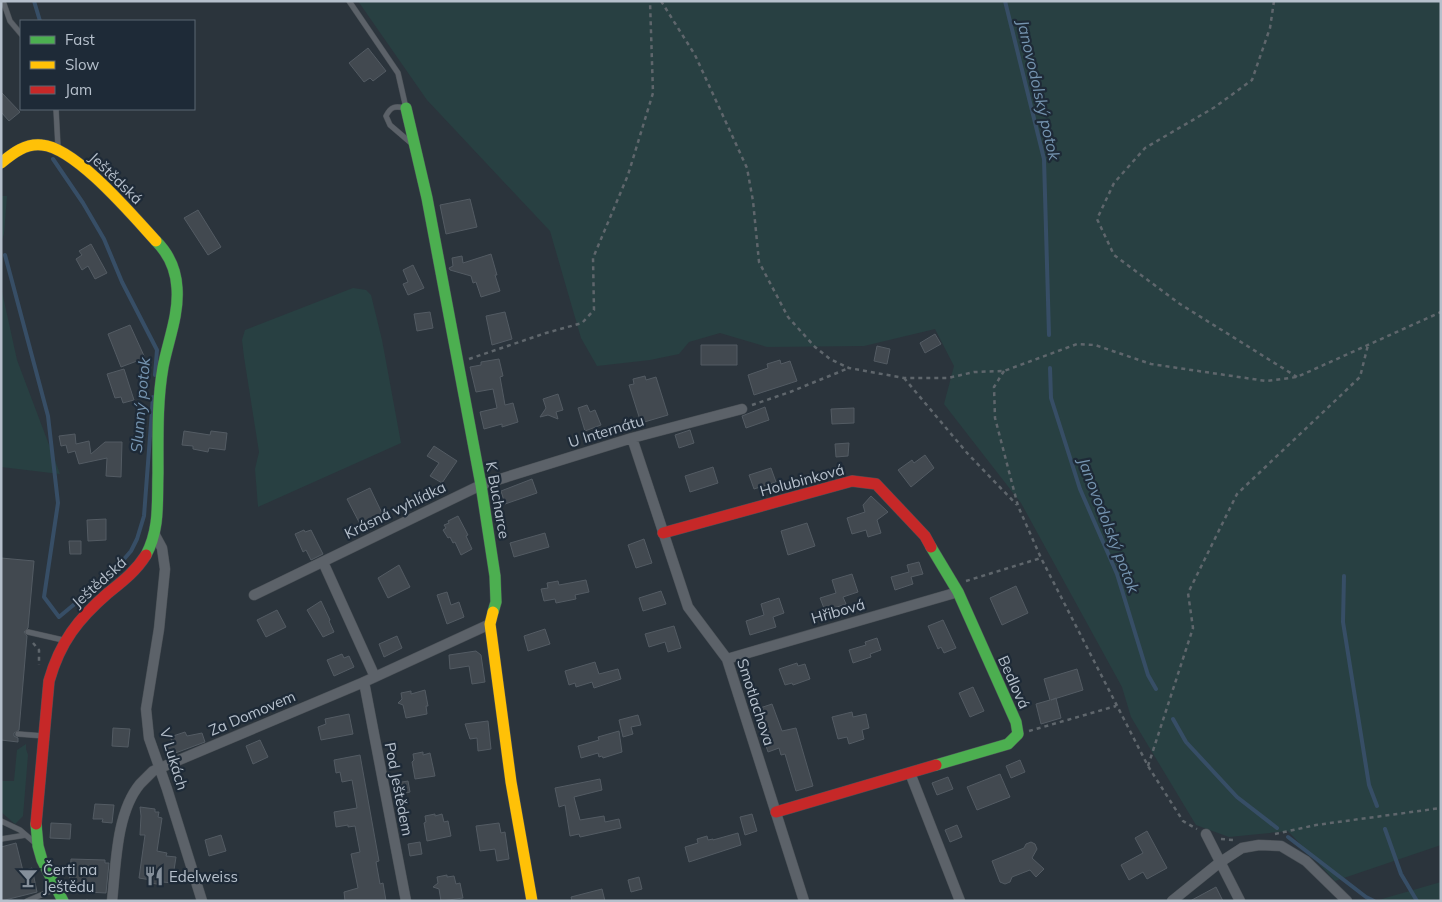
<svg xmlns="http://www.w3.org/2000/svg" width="1442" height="902" font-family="Mulish,sans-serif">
	<rect width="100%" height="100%" fill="#2b343c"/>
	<path fill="#284042" d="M 358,1 L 1441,1 L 1441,845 L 1335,881 L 1288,831 L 1229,837 L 1196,825 L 1131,717 L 1122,687 L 1021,503 L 944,404 L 954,366 L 935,329 L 864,346 L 767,347 L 720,333 L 689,342 L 679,354 L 650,360 L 597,366 L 581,338 L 550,231 L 427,100 Z
		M 1,196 L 7,196 L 4,234 L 1,242 Z
		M 1,287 L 17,360 L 60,474 L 1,467 Z
		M 353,288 L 366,290 L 371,295 L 382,340 L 401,443 L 258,507 L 255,469 L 259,452 L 244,357 L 242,340 L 245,330 Z
		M 26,744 L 26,749 L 28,755 L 23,816 L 15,824 L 1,812 L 1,781 L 14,781 L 17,750 Z
		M 1441,882 L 1441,901 L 1375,901 Z"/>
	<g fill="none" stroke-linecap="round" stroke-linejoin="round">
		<path stroke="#374e66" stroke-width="4" d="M 34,1 L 40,21
			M 1005,1 L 1044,159 L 1049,335
			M 53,159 L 83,203 L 104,239 L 122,282 L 157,350 L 155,375
			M 5,255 L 48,416 L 58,503 L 44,597 L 59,617 L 113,572 L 131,551 L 137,539 L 144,516 L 153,397
			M 1050,368 L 1051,398 L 1080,489 L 1117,574 L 1148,675 L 1156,689
			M 1344,576 L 1343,622 L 1369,785 L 1377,806
			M 1173,719 L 1186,742 L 1237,797 L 1277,828
			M 1385,829 L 1401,874 L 1417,901
			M 1288,837 L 1366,897 L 1374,901"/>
	</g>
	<path fill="#424950" stroke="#535b63" d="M 368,48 L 386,71 L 373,81 L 370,78 L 364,82 L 349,63 Z
		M 1,92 L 20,112 L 9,121 L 1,112 Z
		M 470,199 L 477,227 L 446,234 L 440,205 Z
		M 198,210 L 221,247 L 208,255 L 184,218 Z
		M 91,244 L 107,273 L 95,279 L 88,266 L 82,270 L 76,259 L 82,255 L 79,251 Z
		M 491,254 L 497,275 L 495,275 L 500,291 L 481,297 L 476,282 L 473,283 L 471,276 L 450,270 L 449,268 L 453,266 L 452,258 L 462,256 L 463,263 Z
		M 413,265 L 424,288 L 408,295 L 403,284 L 408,282 L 403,270 Z
		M 430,312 L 433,328 L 417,331 L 414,314 Z
		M 505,312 L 512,339 L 492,345 L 486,316 Z
		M 130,325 L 145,358 L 121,367 L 108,334 Z
		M 935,334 L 941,344 L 925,353 L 920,343 Z
		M 701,345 L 737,345 L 737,365 L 701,365 Z
		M 877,346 L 890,349 L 887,364 L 874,361 Z
		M 499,359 L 503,376 L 500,377 L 505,405 L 513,403 L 518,422 L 502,427 L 502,424 L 484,429 L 480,412 L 497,408 L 493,389 L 476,392 L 470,367 L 481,365 L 481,362 Z
		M 780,360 L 781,364 L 790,361 L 797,381 L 754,395 L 748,375 L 768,368 L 767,364 Z
		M 124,369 L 134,400 L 123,403 L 121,397 L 115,398 L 107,374 Z
		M 645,376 L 646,380 L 656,377 L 668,415 L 641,423 L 629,385 L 634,384 L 633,379 Z
		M 558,394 L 563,410 L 556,412 L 558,419 L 548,415 L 540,417 L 546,408 L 543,399 Z
		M 587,405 L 590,412 L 595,410 L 601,425 L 585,431 L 578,408 Z
		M 765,407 L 769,420 L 746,428 L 742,416 Z
		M 854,408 L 854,423 L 832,424 L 831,409 Z
		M 690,430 L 694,443 L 679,448 L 675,435 Z
		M 184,431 L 210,435 L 211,431 L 227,433 L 225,450 L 209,448 L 208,452 L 193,449 L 193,446 L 182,445 Z
		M 75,434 L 76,444 L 89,441 L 91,454 L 105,442 L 122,442 L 121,477 L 106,476 L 107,458 L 79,464 L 75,451 L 68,453 L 66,445 L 61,446 L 59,436 Z
		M 849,443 L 848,456 L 836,457 L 835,444 Z
		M 434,446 L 457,461 L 442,483 L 430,476 L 439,463 L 427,456 Z
		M 925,455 L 934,468 L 911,487 L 898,470 L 912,460 L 914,463 Z
		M 713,467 L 718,483 L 690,492 L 685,476 Z
		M 771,468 L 776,482 L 754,489 L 749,475 Z
		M 532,479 L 537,493 L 505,504 L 501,491 Z
		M 370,488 L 382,513 L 360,524 L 347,499 Z
		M 871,496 L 888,512 L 877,520 L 881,533 L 868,537 L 866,530 L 852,534 L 847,518 L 865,512 L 863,505 Z
		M 458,516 L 468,535 L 466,536 L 472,549 L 461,555 L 455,542 L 453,543 L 450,537 L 448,538 L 443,530 L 446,528 L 444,525 L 449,523 L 448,521 Z
		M 106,519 L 106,540 L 88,541 L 87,520 Z
		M 807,523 L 815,546 L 788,555 L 781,531 Z
		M 304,530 L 305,532 L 311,530 L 323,554 L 311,560 L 306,550 L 303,552 L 295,534 Z
		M 545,533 L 549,547 L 514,557 L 510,543 Z
		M 644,539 L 652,563 L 636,568 L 628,545 Z
		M 69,541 L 81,541 L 81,554 L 70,554 Z
		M 1,558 L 34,561 L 28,628 L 24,632 L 27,636 L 19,730 L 14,733 L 14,736 L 18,738 L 18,742 L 1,740 Z
		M 919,562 L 923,574 L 911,577 L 913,584 L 895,590 L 891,577 L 909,572 L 907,565 Z
		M 399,565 L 410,587 L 388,598 L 378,578 Z
		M 852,574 L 858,592 L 843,597 L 846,604 L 825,611 L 820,598 L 836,593 L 832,580 Z
		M 586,580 L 589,592 L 575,595 L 576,599 L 556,603 L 555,599 L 544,601 L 541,589 L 548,588 L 547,583 L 558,581 L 559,585 Z
		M 1016,586 L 1028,613 L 1002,625 L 990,598 Z
		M 661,591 L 666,604 L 643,611 L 639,598 Z
		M 447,592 L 451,605 L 459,602 L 464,617 L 447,624 L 437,595 Z
		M 779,598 L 784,613 L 773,617 L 776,627 L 750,635 L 746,621 L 764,615 L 761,604 Z
		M 321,601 L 330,620 L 329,621 L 334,632 L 323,637 L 307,610 Z
		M 277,610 L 286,627 L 266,637 L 257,620 Z
		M 943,620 L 956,648 L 944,653 L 941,647 L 938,649 L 928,626 Z
		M 674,626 L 681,648 L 668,652 L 665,642 L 649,647 L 645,634 Z
		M 545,629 L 550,644 L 528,651 L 524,636 Z
		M 397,636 L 402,648 L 384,657 L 379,644 Z
		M 877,638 L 881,650 L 870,654 L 871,657 L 853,663 L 849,650 L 866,645 L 865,642 Z
		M 476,651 L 481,655 L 485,682 L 472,684 L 469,666 L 450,669 L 449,655 Z
		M 342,654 L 344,658 L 349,656 L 354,667 L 334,676 L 327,660 Z
		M 595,662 L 599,674 L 618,669 L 621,679 L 594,688 L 592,682 L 576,687 L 575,683 L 569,685 L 565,671 Z
		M 797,663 L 798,666 L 805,664 L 810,679 L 793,685 L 792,683 L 785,685 L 779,669 Z
		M 1077,669 L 1083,690 L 1051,700 L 1056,698 L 1061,718 L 1041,724 L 1036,704 L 1050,700 L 1044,679 Z
		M 973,687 L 984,711 L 970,717 L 959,693 Z
		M 425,690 L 428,706 L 426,706 L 427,714 L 406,718 L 403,705 L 398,703 L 402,699 L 401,693 L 411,691 L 411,694 Z
		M 772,704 L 782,731 L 796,728 L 813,786 L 796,791 L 785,754 L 781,755 L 779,748 L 768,752 L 754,710 Z
		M 852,712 L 853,717 L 866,714 L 869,728 L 862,730 L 864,739 L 849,744 L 847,737 L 838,739 L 832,717 Z
		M 349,714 L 353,734 L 321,740 L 318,727 L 326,724 L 325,719 Z
		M 638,715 L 641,725 L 631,727 L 633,734 L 623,737 L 619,720 Z
		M 488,721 L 491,749 L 478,751 L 477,738 L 470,739 L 465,724 Z
		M 113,728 L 130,729 L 128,747 L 112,746 Z
		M 619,731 L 622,752 L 603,758 L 602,756 L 599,757 L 598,753 L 581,758 L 578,746 L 599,740 L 598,737 Z
		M 185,732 L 187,736 L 202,733 L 205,742 L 170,755 L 166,743 L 172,741 L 170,737 Z
		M 260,740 L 268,757 L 253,764 L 246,746 Z
		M 423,752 L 423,755 L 430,753 L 435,776 L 415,779 L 412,762 L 414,760 L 413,754 Z
		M 360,755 L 379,861 L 376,862 L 380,884 L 383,883 L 386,901 L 345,901 L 344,892 L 358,888 L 351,854 L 360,852 L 355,826 L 348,827 L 348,825 L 336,827 L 334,812 L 357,808 L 352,780 L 342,782 L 340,772 L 336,773 L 334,760 Z
		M 1020,760 L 1025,772 L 1011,778 L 1006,766 Z
		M 1000,774 L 1010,797 L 977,810 L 967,787 Z
		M 948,777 L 953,789 L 937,795 L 932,783 Z
		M 600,779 L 602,790 L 574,797 L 580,820 L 604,816 L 605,822 L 619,819 L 621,828 L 580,837 L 579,834 L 570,836 L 565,805 L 559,807 L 555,788 Z
		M 408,781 L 410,792 L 398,795 L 396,783 Z
		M 95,804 L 114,805 L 112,823 L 102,822 L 103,819 L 93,819 Z
		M 140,807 L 155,809 L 155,812 L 159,812 L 158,817 L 162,818 L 157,851 L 167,853 L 166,856 L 176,857 L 172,883 L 163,882 L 162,885 L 151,883 L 151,880 L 139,878 L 145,835 L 140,835 L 141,816 Z
		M 435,814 L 435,816 L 442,814 L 444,822 L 448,821 L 451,836 L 427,841 L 424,823 L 426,822 L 425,816 Z
		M 752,814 L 757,831 L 745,835 L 740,817 Z
		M 51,823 L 71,824 L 70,839 L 50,838 Z
		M 499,823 L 501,833 L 505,832 L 509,859 L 497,861 L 495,849 L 480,851 L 476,826 Z
		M 957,825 L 962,837 L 950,842 L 945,830 Z
		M 1147,831 L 1167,868 L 1147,879 L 1143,872 L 1129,880 L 1121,865 L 1143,853 L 1135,838 Z
		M 738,833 L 741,845 L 689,862 L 685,847 L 698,843 L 697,839 L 707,836 L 708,840 L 713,839 L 713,840 Z
		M 221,835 L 226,851 L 209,856 L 205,840 Z
		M 420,842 L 422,854 L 410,856 L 408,844 Z
		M 1031,842 L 1035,844 L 1037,849 L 1032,858 L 1044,869 L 1036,877 L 1030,870 L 1012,877 L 1010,882 L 1005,884 L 1000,882 L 992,861 L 1024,848 L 1026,844 Z
		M 16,843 L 23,871 L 32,868 L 37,892 L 1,901 L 1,847 Z
		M 71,859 L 105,860 L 105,863 L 109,863 L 106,893 L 69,891 Z
		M 447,875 L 447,877 L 454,876 L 456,884 L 460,883 L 463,898 L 441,901 L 439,889 L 433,887 L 438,883 L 437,877 Z
		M 639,877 L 642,889 L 631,892 L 628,880 Z
		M 1216,887 L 1223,901 L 1190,901 Z
		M 602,889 L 605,901 L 572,901 L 571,897 Z"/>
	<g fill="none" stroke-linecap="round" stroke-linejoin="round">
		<defs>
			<path id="lane" d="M 3,1 L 10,21 L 21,34
				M 349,1 L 398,73 L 406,108 C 395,106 391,106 386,116 L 390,125 L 411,143
				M 56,109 L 58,147
				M 28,632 L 63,640
				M 18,734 L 44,736
				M 1,821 L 20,830 L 34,842
				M 1,839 L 26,835
				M 27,901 L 55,889"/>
			<path id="street" d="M 632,438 L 688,607 L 727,659 L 804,901
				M 155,535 L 162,548 L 165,569 L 159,629 L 146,709 L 149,738 L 167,789 L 202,901
				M 323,562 L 375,677
				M 254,595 L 481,485 L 632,438 L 742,409
				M 727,659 L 958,592
				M 364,682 L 406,901
				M 910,773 L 960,901
				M 1206,834 L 1240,901
				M 112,901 C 116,865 116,813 140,784 C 144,780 149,775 153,771 L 364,682 L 490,624
				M 1172,901 L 1219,863 L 1242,848 L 1259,845 L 1281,846 L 1306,861 L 1347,901"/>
			<path id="fast" d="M 406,108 L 427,198 L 481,485 L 495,576 L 496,602 L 493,612
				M 931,547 L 958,592 L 1016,722 L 1018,734 L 1008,744 L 936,765
				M 146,555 C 160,529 157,502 158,473 C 158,438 157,401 163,367 C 168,341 179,315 177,288 C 176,270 169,254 156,241
				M 36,824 L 38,846 L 42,860 L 63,901"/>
			<path id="slow" d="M 1,163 C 13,153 26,143 42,145 C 76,148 133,216 156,241
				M 493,612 L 490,624 L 511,782 L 532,901"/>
			<path id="jam" d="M 663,533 L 852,481 L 876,484 L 925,536 L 931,547
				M 776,812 L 936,765
				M 36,824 L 49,681 C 60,642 78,619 108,593 C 123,581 136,571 146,555"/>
		</defs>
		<use href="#lane" stroke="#4a5056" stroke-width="6"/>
		<use href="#street" stroke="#4a5056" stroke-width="11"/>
		<use href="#fast" stroke="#4a5056" stroke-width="12"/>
		<use href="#slow" stroke="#4a5056" stroke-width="12"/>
		<use href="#jam" stroke="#4a5056" stroke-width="12"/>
		<path stroke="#5f666c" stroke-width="2.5" stroke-dasharray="4 4" stroke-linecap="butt" d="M 661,1 L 695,55 L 747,168 L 753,201 L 759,262 L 788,317 L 815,347 L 830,359 L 849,368 L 904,378 L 948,378 L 974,372 L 1004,371 L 1077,344 L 1095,345 L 1151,364 L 1266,381 L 1297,377 L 1441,312
			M 1274,1 L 1270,28 L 1252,80 L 1215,107 L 1145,148 L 1114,183 L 1097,219 L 1114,255 L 1180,304 L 1297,377
			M 469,359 L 546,333 L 582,323 L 594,310 L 593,258 L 628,175 L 653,93 L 650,1
			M 1004,371 L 994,387 L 995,418 L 1018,506 L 1041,558 L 1148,766 L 1183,821 L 1197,829
			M 904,378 L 968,454 L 1017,505
			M 752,405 L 790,392 L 849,368
			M 966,581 L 1041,558
			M 33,643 L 39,650 L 39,665
			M 1029,731 L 1116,706
			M 1148,766 L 1193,628 L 1188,593 L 1237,494 L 1360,377 L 1368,345
			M 1275,834 L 1316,825 L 1441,808
			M 1221,839 L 1233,840
			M 86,901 L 88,901"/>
		<use href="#lane" stroke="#5c6269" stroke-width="5"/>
		<use href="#street" stroke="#5c6269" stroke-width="10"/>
		<use href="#fast" stroke="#4caf50" stroke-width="11"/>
		<use href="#slow" stroke="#ffc107" stroke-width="11"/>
		<use href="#jam" stroke="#c62828" stroke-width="11"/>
	</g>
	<defs>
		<symbol id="restaurant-bare" viewBox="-9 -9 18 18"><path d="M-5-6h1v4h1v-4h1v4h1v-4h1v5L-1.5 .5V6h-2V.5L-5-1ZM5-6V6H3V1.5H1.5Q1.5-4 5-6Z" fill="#858f9a" stroke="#1e2a37" stroke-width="2.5" paint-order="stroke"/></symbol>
		<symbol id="bar-bare" viewBox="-9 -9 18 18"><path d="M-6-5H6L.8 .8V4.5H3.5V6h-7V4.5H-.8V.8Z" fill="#858f9a" stroke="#1e2a37" stroke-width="2.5" paint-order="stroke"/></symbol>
	</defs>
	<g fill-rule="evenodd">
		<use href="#restaurant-bare" x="140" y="862" width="28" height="28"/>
		<use href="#bar-bare" x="14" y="864" width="28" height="28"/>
	</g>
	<g text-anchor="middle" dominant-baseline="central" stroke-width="4.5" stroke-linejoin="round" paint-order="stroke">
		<g font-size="15" fill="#b6c0cc" stroke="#1e2a37">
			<text transform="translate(116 178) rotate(44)">Ještědská</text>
			<text transform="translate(606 431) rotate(-17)">U Internátu</text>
			<text transform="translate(802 480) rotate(-15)">Holubinková</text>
			<text transform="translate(498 500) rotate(80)">K Bucharce</text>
			<text transform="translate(395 510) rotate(-26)">Krásná vyhlídka</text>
			<text transform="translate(99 582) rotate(-42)">Ještědská</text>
			<text transform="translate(838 611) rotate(-16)">Hřibová</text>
			<text transform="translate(1014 682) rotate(66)">Bedlová</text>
			<text transform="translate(756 702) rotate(72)">Smotlachova</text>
			<text transform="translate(252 713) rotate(-23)">Za Domovem</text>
			<text transform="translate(174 759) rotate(73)">V Lukách</text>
			<text transform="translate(399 789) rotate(79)">Pod Ještědem</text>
		</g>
		<g font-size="15" fill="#b6c0cc" stroke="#1e2a37" text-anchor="start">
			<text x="43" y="869">Čerti na<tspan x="43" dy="17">Ještědu</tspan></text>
			<text x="169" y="876">Edelweiss</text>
		</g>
		<g font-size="16" font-style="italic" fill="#7594b0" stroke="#1e2a37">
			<text transform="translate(1039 90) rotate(77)">Janovodolský potok</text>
			<text transform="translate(140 405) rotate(-85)">Slunný potok</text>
			<text transform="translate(1109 525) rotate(69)">Janovodolský potok</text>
		</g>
	</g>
	<rect width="1442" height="902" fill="none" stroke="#b6c0cc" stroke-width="5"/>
	<rect x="20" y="20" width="175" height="90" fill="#1e2a37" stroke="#5b6673"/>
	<rect x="30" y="36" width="25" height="8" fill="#4caf50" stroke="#5b6673"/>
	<text x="65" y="45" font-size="15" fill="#b6c0cc">Fast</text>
	<rect x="30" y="61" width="25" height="8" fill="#ffc107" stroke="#5b6673"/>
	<text x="65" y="70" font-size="15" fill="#b6c0cc">Slow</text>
	<rect x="30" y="86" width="25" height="8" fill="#c62828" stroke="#5b6673"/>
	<text x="65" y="95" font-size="15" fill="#b6c0cc">Jam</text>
</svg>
